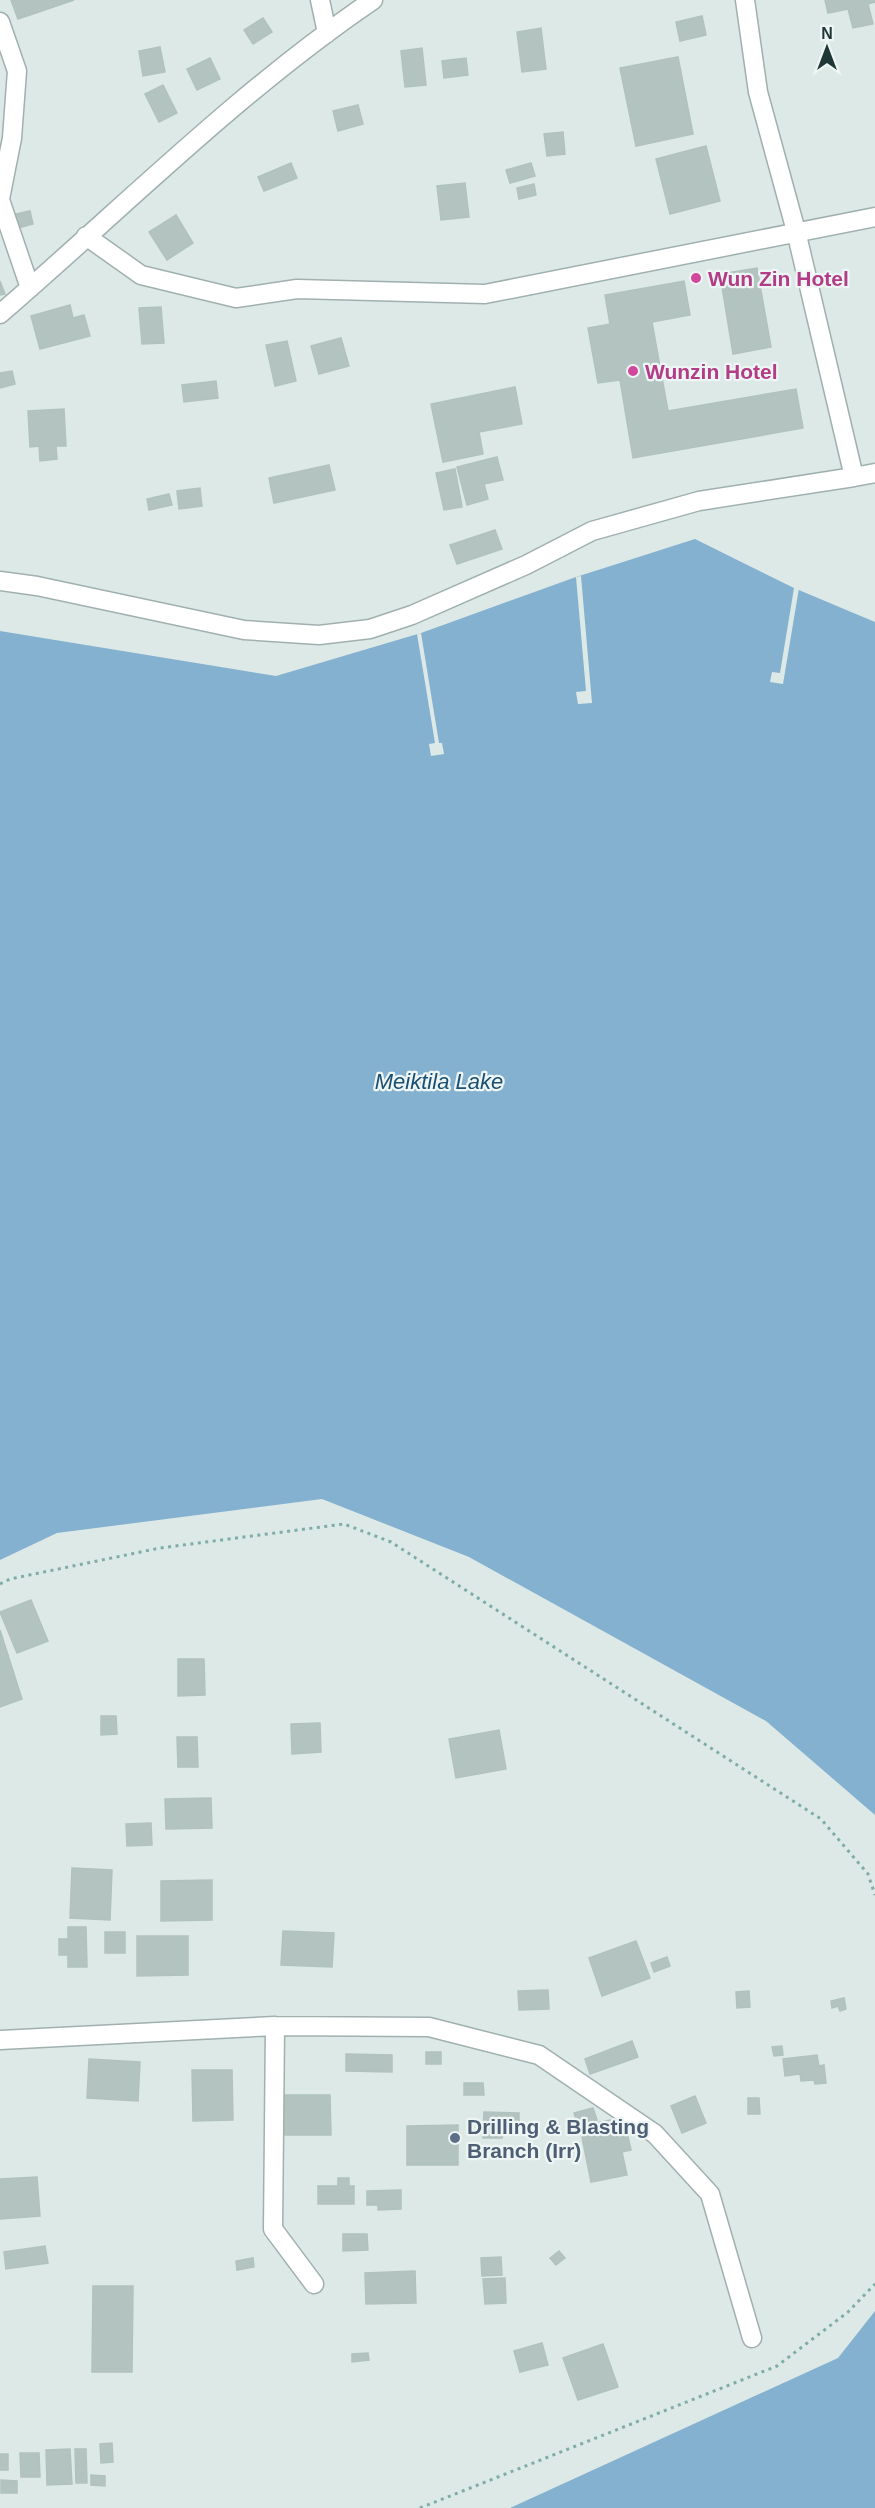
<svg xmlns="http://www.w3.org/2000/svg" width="875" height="2508" font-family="Arial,sans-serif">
	<rect width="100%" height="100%" fill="#dde9e7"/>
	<path fill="#84b1cf" d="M 695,539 L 794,588 L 875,622 L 875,1815 L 766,1721 L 469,1557 L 322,1499 L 57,1533 L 0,1560 L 0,631 L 276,676 L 421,633 L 576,577 Z
		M 875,2311 L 875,2508 L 510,2508 L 838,2358 Z"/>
	<path fill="#dde9e7" d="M 581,576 L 592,703 L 578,704 L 576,692 L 586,691 L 576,577 Z
		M 794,588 L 799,588 L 783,684 L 770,682 L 772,672 L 780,673 Z
		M 421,633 L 439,743 L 442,743 L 444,754 L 431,756 L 429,744 L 435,743 L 417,634 Z"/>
	<path fill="#b3c4c0" stroke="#b0c2bf" stroke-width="1.5" d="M 11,0 L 74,0 L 18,19 Z
		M 825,0 L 875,0 L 875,2 L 868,4 L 873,24 L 853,28 L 848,9 L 828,13 Z
		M 702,16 L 706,35 L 680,41 L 676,22 Z
		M 263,18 L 272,32 L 253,44 L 244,30 Z
		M 541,28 L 546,69 L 522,72 L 517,32 Z
		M 160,47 L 165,72 L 143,76 L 139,51 Z
		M 422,48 L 426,85 L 405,87 L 401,51 Z
		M 678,57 L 693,134 L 636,146 L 620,68 Z
		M 210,58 L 220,79 L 197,90 L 187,69 Z
		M 466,58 L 468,75 L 444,78 L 442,61 Z
		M 163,85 L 177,113 L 159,122 L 145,94 Z
		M 358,105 L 363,124 L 338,131 L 333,111 Z
		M 563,132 L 565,154 L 547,156 L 544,134 Z
		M 706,146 L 720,201 L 670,214 L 656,159 Z
		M 291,163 L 297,178 L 264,191 L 258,177 Z
		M 531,163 L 535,176 L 510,183 L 506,170 Z
		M 465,183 L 469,217 L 441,220 L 437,186 Z
		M 534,184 L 536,195 L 519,199 L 517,188 Z
		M 30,211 L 33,224 L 14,229 L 11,215 Z
		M 176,215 L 193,243 L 167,260 L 149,232 Z
		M 757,268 L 771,347 L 733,354 L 720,274 Z
		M 0,281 L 5,294 L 0,295 Z
		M 684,281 L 690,315 L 652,322 L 668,411 L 796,389 L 803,428 L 633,458 L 620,380 L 598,383 L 588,328 L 610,324 L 605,295 Z
		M 70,305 L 73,318 L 84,315 L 90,336 L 40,349 L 31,316 Z
		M 161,307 L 164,343 L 142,344 L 139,308 Z
		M 341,338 L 349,366 L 319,374 L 311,346 Z
		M 287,341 L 296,381 L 275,386 L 266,345 Z
		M 12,371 L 15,384 L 0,388 L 0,373 Z
		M 216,381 L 218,398 L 184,402 L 182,385 Z
		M 515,387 L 522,424 L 479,432 L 483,454 L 443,462 L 431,404 Z
		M 64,409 L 66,446 L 56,446 L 57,459 L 40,461 L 39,446 L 30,447 L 28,411 Z
		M 497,457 L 503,480 L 484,484 L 488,499 L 467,505 L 457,467 Z
		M 329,465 L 335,490 L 274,503 L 269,478 Z
		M 455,469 L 462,507 L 444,510 L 436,473 Z
		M 200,488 L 202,506 L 179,509 L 177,491 Z
		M 169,494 L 172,505 L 149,510 L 147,499 Z
		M 495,530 L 502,549 L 457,564 L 450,545 Z
		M 31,1600 L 48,1641 L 17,1653 L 0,1612 Z
		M 0,1630 L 22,1699 L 0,1707 Z
		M 178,1659 L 204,1659 L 205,1695 L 178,1696 Z
		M 101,1716 L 116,1716 L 117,1734 L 101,1735 Z
		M 320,1723 L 321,1752 L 292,1754 L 291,1724 Z
		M 499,1730 L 506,1769 L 456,1778 L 449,1739 Z
		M 177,1737 L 197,1737 L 198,1767 L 178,1767 Z
		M 211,1798 L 212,1828 L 166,1829 L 165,1799 Z
		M 151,1823 L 152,1845 L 127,1846 L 126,1824 Z
		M 72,1868 L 112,1870 L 110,1920 L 70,1918 Z
		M 212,1880 L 212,1920 L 161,1921 L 161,1881 Z
		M 68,1927 L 86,1927 L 87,1967 L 68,1967 L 68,1955 L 59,1955 L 59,1939 L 68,1939 Z
		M 283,1931 L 334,1933 L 332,1967 L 281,1965 Z
		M 105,1932 L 125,1932 L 125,1953 L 105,1953 Z
		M 137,1936 L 188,1936 L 188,1975 L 137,1976 Z
		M 636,1941 L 650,1978 L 602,1996 L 589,1958 Z
		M 667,1957 L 670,1966 L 654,1972 L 651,1963 Z
		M 548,1990 L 549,2009 L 519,2010 L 518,1991 Z
		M 749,1991 L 750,2007 L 737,2008 L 736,1992 Z
		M 844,1998 L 846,2009 L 840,2011 L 838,2006 L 832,2008 L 831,2001 Z
		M 632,2041 L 638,2057 L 590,2074 L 585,2059 Z
		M 782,2046 L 783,2055 L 774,2056 L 772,2047 Z
		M 426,2052 L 441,2052 L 441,2064 L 426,2064 Z
		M 346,2054 L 392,2055 L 392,2072 L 346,2071 Z
		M 817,2055 L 819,2066 L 824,2065 L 826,2083 L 815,2084 L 814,2080 L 801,2081 L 800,2074 L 785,2076 L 783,2059 Z
		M 89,2059 L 140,2062 L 138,2101 L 87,2098 Z
		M 192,2070 L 232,2070 L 233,2120 L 193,2121 Z
		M 464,2083 L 483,2083 L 484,2095 L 464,2095 Z
		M 279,2095 L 330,2095 L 331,2135 L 280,2135 Z
		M 695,2096 L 706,2123 L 682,2133 L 671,2106 Z
		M 748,2098 L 759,2098 L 760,2114 L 748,2114 Z
		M 593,2108 L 597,2120 L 578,2125 L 574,2113 Z
		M 484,2112 L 519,2113 L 519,2129 L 503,2129 L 502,2138 L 483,2138 Z
		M 611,2120 L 613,2131 L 626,2128 L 631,2150 L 622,2152 L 627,2175 L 591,2182 L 582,2137 L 588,2136 L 586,2125 Z
		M 458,2125 L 458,2165 L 407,2165 L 407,2126 Z
		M 37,2177 L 40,2216 L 0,2219 L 0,2179 Z
		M 338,2178 L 349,2178 L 349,2186 L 354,2186 L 354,2204 L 318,2204 L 318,2186 L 338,2186 Z
		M 401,2190 L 401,2209 L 378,2210 L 378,2205 L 367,2205 L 367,2191 Z
		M 343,2234 L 367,2234 L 368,2250 L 343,2251 Z
		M 45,2246 L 48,2263 L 6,2269 L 4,2252 Z
		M 559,2251 L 565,2258 L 556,2265 L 550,2258 Z
		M 501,2257 L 502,2275 L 482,2276 L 481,2258 Z
		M 253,2258 L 254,2267 L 237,2270 L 236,2261 Z
		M 415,2271 L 416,2303 L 366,2304 L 365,2273 Z
		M 505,2278 L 506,2303 L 485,2304 L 483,2279 Z
		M 93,2286 L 133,2286 L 132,2372 L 92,2372 Z
		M 542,2343 L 548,2365 L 520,2372 L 514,2351 Z
		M 603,2344 L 618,2387 L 578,2400 L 563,2358 Z
		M 368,2353 L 369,2360 L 352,2362 L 352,2354 Z
		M 112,2443 L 113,2462 L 101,2463 L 100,2444 Z
		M 70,2449 L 72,2484 L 47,2485 L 46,2450 Z
		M 75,2449 L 86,2449 L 87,2483 L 76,2483 Z
		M 20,2453 L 39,2453 L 40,2477 L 21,2477 Z
		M 0,2454 L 8,2454 L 8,2470 L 0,2470 Z
		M 91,2475 L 105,2476 L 105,2486 L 91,2485 Z
		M 1,2480 L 17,2481 L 17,2493 L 1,2493 Z"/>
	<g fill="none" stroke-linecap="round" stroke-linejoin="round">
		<defs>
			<path id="minor" d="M 320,0 L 327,33
				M 745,0 L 758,92 L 796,231 L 854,477 L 875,473
				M 0,22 L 17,71 L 12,138 L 0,199
				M 0,200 L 30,288
				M 86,236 L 141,275 L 236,298 L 297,289 L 485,294 L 875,217
				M 0,314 C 123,208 239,91 373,0
				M 0,581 L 37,586 L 244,630 L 319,635 L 370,629 L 412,615 L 526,565 L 592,531 L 699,501 L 854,477
				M 275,2026 L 273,2229 L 314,2284
				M 0,2040 L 275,2026 L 429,2027 L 539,2055 L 655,2134 L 710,2194 L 752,2338"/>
		</defs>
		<use href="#minor" stroke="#a0b0af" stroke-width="21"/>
		<path stroke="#7eada9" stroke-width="3" stroke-dasharray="3 4.5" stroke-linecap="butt" d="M 0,1584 L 10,1579 L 160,1548 L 344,1524 L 391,1542 L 821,1819 L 868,1874 L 875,1895
			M 420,2508 L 777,2366 L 848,2312 L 875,2284"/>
		<use href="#minor" stroke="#fff" stroke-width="18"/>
	</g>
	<g fill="#d1479c" stroke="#edf6f4" stroke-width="2">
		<circle cx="696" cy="278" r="6"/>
		<circle cx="633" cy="371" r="6"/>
	</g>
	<circle fill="#5c6f8a" stroke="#edf6f4" stroke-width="2" cx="455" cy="2138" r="6"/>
	<g text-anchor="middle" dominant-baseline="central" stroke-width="4.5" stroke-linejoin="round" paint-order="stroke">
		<g font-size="21" font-weight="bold" fill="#b23c85" stroke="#edf6f4" text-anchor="start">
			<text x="708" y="278">Wun Zin Hotel</text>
			<text x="645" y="371">Wunzin Hotel</text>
		</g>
		<g font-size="21" font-weight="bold" fill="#4e5e75" stroke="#edf6f4" text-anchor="start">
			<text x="467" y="2126">Drilling &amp; Blasting<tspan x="467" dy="24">Branch (Irr)</tspan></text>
		</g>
		<g font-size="22" font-style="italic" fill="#1b4f72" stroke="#edf6f4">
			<text x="439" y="1081">Meiktila Lake</text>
		</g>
	</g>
	<g transform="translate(827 48)" stroke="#edf6f4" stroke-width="4.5" paint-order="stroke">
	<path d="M0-4.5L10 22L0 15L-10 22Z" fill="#1f3837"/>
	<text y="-9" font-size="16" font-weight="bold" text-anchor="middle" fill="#1f3837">N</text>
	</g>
</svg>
